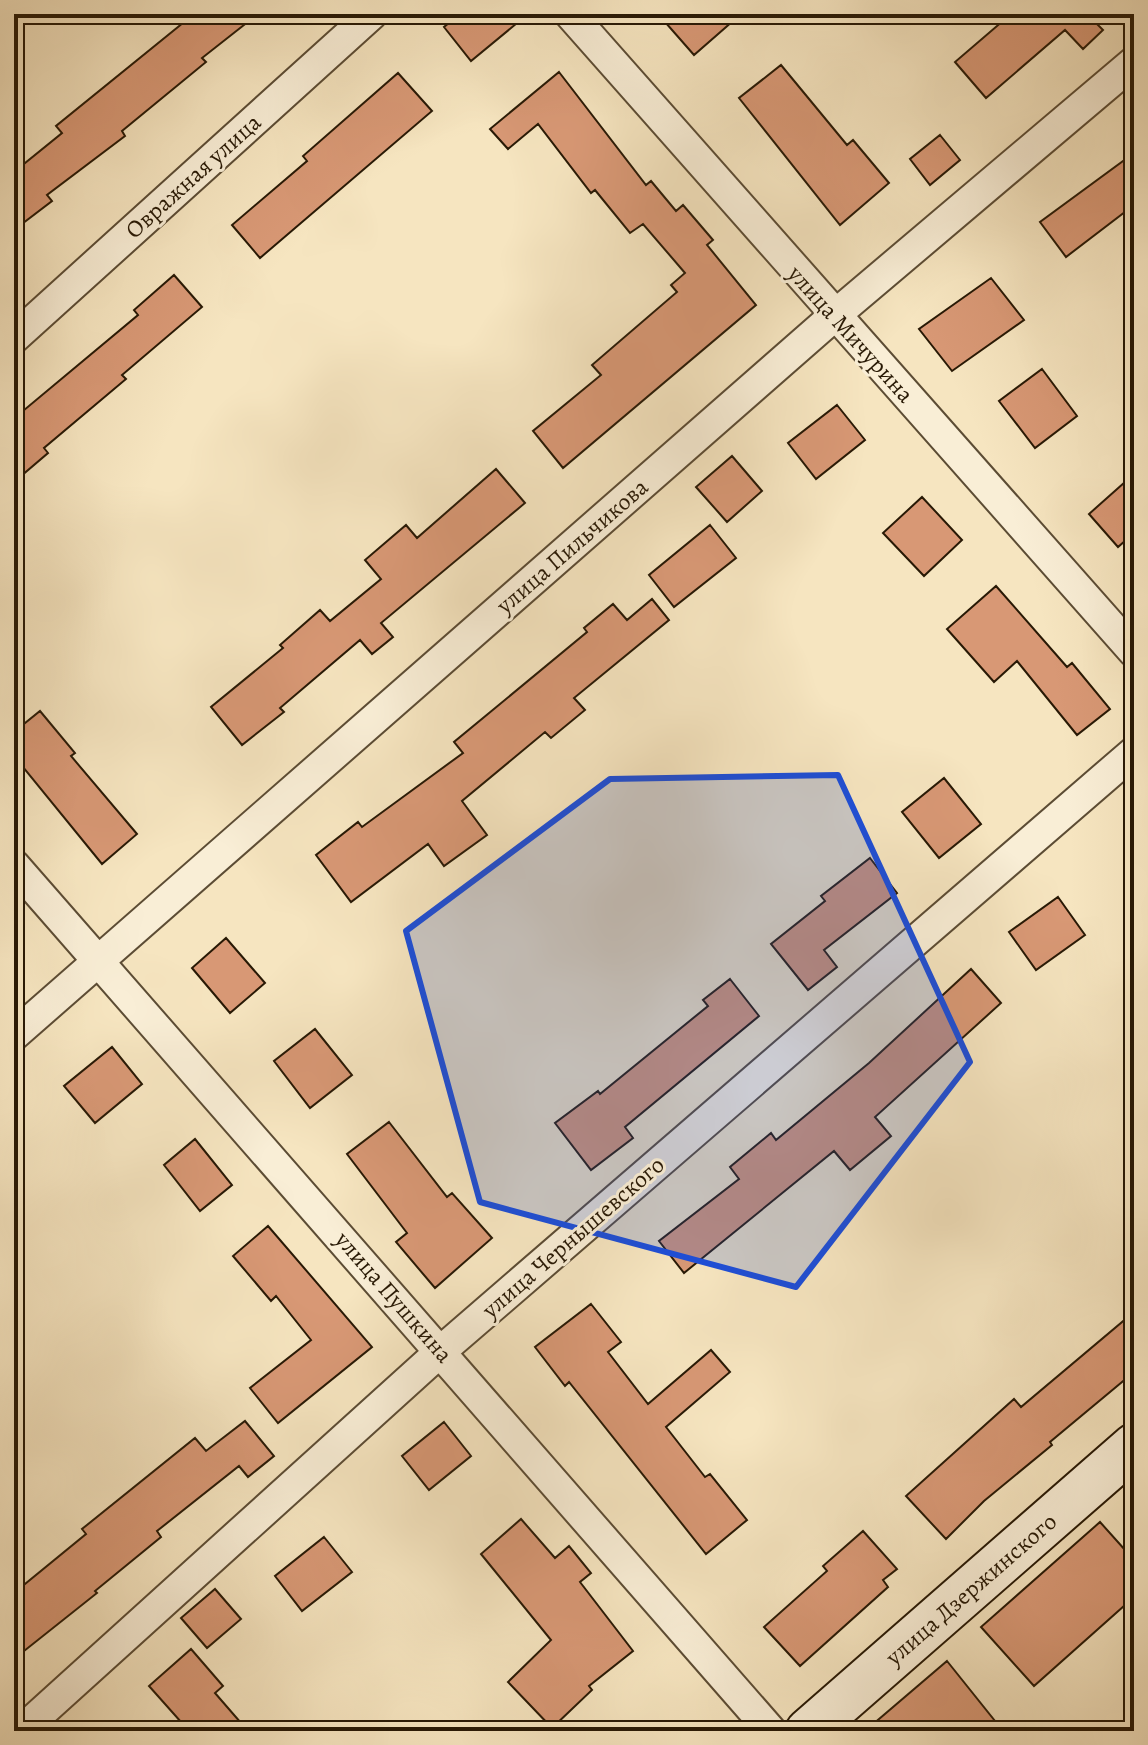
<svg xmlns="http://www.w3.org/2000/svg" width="1148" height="1745" font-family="Alegreya,serif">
	<rect width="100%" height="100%" fill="#f6e5c0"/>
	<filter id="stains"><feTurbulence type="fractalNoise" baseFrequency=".0025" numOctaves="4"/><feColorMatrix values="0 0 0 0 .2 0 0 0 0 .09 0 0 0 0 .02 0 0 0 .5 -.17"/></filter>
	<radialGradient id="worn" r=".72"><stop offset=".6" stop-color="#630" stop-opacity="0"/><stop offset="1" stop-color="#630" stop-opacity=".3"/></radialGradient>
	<path fill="#d89875" stroke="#281905" stroke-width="2" d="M 194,14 L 258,14 L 202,58 L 206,62 L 122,131 L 125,136 L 47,195 L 52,201 L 14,230 L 14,172 L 62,133 L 56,126 Z
		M 460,14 L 528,14 L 471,61 L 444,27 Z
		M 658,14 L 741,14 L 694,55 Z
		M 1011,14 L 1087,14 L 1103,30 L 1083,49 L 1065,30 L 986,98 L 955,62 Z
		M 781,65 L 847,145 L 853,140 L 889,183 L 840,225 L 739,98 Z
		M 559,72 L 646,185 L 651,181 L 676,211 L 683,205 L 713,240 L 707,245 L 756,305 L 563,468 L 533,431 L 601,375 L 592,365 L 677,292 L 671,285 L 685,273 L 643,224 L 630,233 L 595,190 L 591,193 L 538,124 L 508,149 L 490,129 Z
		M 398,73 L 432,111 L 260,258 L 232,225 L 307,161 L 303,156 Z
		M 940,135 L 960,160 L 930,185 L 910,159 Z
		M 1134,153 L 1134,205 L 1066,257 L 1040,222 Z
		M 174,275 L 202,307 L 122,375 L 126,379 L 44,448 L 48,453 L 14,482 L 14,413 L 17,416 L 138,315 L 134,310 Z
		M 991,278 L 1024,320 L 952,371 L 919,329 Z
		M 1042,369 L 1077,416 L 1035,448 L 999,401 Z
		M 837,405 L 865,440 L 816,479 L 788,443 Z
		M 732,456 L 762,491 L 727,522 L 696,487 Z
		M 496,469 L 525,503 L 381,623 L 393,637 L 372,654 L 360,640 L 280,708 L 284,712 L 242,745 L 211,707 L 283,648 L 280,645 L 320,610 L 330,621 L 381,579 L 365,560 L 406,525 L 417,538 Z
		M 1134,474 L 1134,533 L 1118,547 L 1089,514 Z
		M 922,497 L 962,540 L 924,576 L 883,533 Z
		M 710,525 L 736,558 L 674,607 L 649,575 Z
		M 996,586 L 1067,667 L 1072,663 L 1110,709 L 1077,735 L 1017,661 L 994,682 L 947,629 Z
		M 652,599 L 669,620 L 574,698 L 585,710 L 551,738 L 545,732 L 462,801 L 487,835 L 444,866 L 428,844 L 351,902 L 316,855 L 358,822 L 362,827 L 463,753 L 454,742 L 587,632 L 584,628 L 613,604 L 627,620 Z
		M 40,711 L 75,753 L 71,756 L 137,834 L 102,864 L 14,756 L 14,732 Z
		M 944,778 L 981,824 L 939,858 L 902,812 Z
		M 870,858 L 897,893 L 824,950 L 837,967 L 808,990 L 771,944 L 825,901 L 821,896 Z
		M 1058,897 L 1085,935 L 1036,970 L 1009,932 Z
		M 226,938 L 265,983 L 230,1013 L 192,968 Z
		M 971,969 L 1001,1003 L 875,1117 L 891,1136 L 850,1170 L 834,1151 L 684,1273 L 659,1241 L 739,1179 L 730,1167 L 771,1133 L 776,1140 L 869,1063 Z
		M 730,979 L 759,1016 L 625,1127 L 633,1138 L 591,1170 L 555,1123 L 598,1091 L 600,1094 L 708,1006 L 703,1000 Z
		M 315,1029 L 352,1075 L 310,1108 L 274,1061 Z
		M 112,1047 L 142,1084 L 95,1123 L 64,1086 Z
		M 389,1122 L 447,1197 L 452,1193 L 492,1238 L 435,1288 L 396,1242 L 407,1233 L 347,1154 Z
		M 195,1139 L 232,1185 L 200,1211 L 164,1165 Z
		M 268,1226 L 372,1347 L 278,1423 L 250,1388 L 311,1340 L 276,1296 L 271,1301 L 233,1256 Z
		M 591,1304 L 621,1342 L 608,1352 L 648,1404 L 711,1350 L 730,1372 L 666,1427 L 705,1477 L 710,1474 L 747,1520 L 706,1554 L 569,1382 L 565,1386 L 535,1347 Z
		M 1134,1312 L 1134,1372 L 1050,1442 L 1052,1445 L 984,1501 L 946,1539 L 906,1496 L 1014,1399 L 1021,1407 Z
		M 245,1421 L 274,1456 L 248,1477 L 239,1466 L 157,1531 L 161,1537 L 95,1591 L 97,1593 L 14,1659 L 14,1593 L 86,1534 L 82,1529 L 195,1438 L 206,1451 Z
		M 444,1422 L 471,1456 L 429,1490 L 402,1456 Z
		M 521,1519 L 555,1558 L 569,1546 L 591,1573 L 580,1582 L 633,1651 L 589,1686 L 592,1690 L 552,1728 L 508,1682 L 551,1640 L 481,1554 Z
		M 1100,1522 L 1134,1560 L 1134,1597 L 1034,1686 L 981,1627 Z
		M 863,1531 L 897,1569 L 883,1580 L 888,1587 L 800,1666 L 764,1627 L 827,1571 L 823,1566 Z
		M 324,1537 L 352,1572 L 302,1611 L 275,1576 Z
		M 215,1589 L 241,1619 L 207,1648 L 181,1618 Z
		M 191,1649 L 223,1686 L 215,1693 L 248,1731 L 189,1731 L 149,1686 Z
		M 947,1661 L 1003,1731 L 865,1731 Z"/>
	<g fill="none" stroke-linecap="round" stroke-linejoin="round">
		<defs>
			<path id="minor" d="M 570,14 L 1134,652
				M 14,338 L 372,14
				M 14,865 L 771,1731
				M 14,1035 L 834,316 L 1134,62
				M 21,1731 L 441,1351 L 1134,752"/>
			<path id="secondary" d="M 808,1731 L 1134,1446"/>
		</defs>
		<use href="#minor" stroke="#5c4c34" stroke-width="34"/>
		<use href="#secondary" stroke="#281905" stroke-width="48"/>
		<use href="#minor" stroke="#f9eed6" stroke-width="30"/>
		<use href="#secondary" stroke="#f9eed6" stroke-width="44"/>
	</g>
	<path fill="#1d4ed8" fill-opacity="0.2" stroke="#1d4ed8" stroke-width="6" stroke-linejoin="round" d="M 838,775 L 970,1062 L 796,1287 L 480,1202 L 406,931 L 610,779 Z"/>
	<g text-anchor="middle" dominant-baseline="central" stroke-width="6" stroke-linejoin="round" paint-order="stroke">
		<g font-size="24" fill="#281905" stroke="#f9eed6">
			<text transform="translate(193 176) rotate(-42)">Овражная улица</text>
			<text transform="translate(851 334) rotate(48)">улица Мичурина</text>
			<text transform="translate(572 546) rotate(-41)">улица Пильчикова</text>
			<text transform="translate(573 1237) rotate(-41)">улица Чернышевского</text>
			<text transform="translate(394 1297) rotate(49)">улица Пушкина</text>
			<text transform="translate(971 1589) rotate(-41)">улица Дзержинского</text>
		</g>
	</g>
	<rect width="1148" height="1745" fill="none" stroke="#f6e5c0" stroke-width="48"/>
	<rect x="16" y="16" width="1116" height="1713" fill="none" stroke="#281905" stroke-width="4"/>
	<rect x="24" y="24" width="1100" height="1697" fill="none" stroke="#281905" stroke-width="2"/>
	<rect width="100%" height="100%" filter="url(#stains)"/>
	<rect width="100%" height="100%" fill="url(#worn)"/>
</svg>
